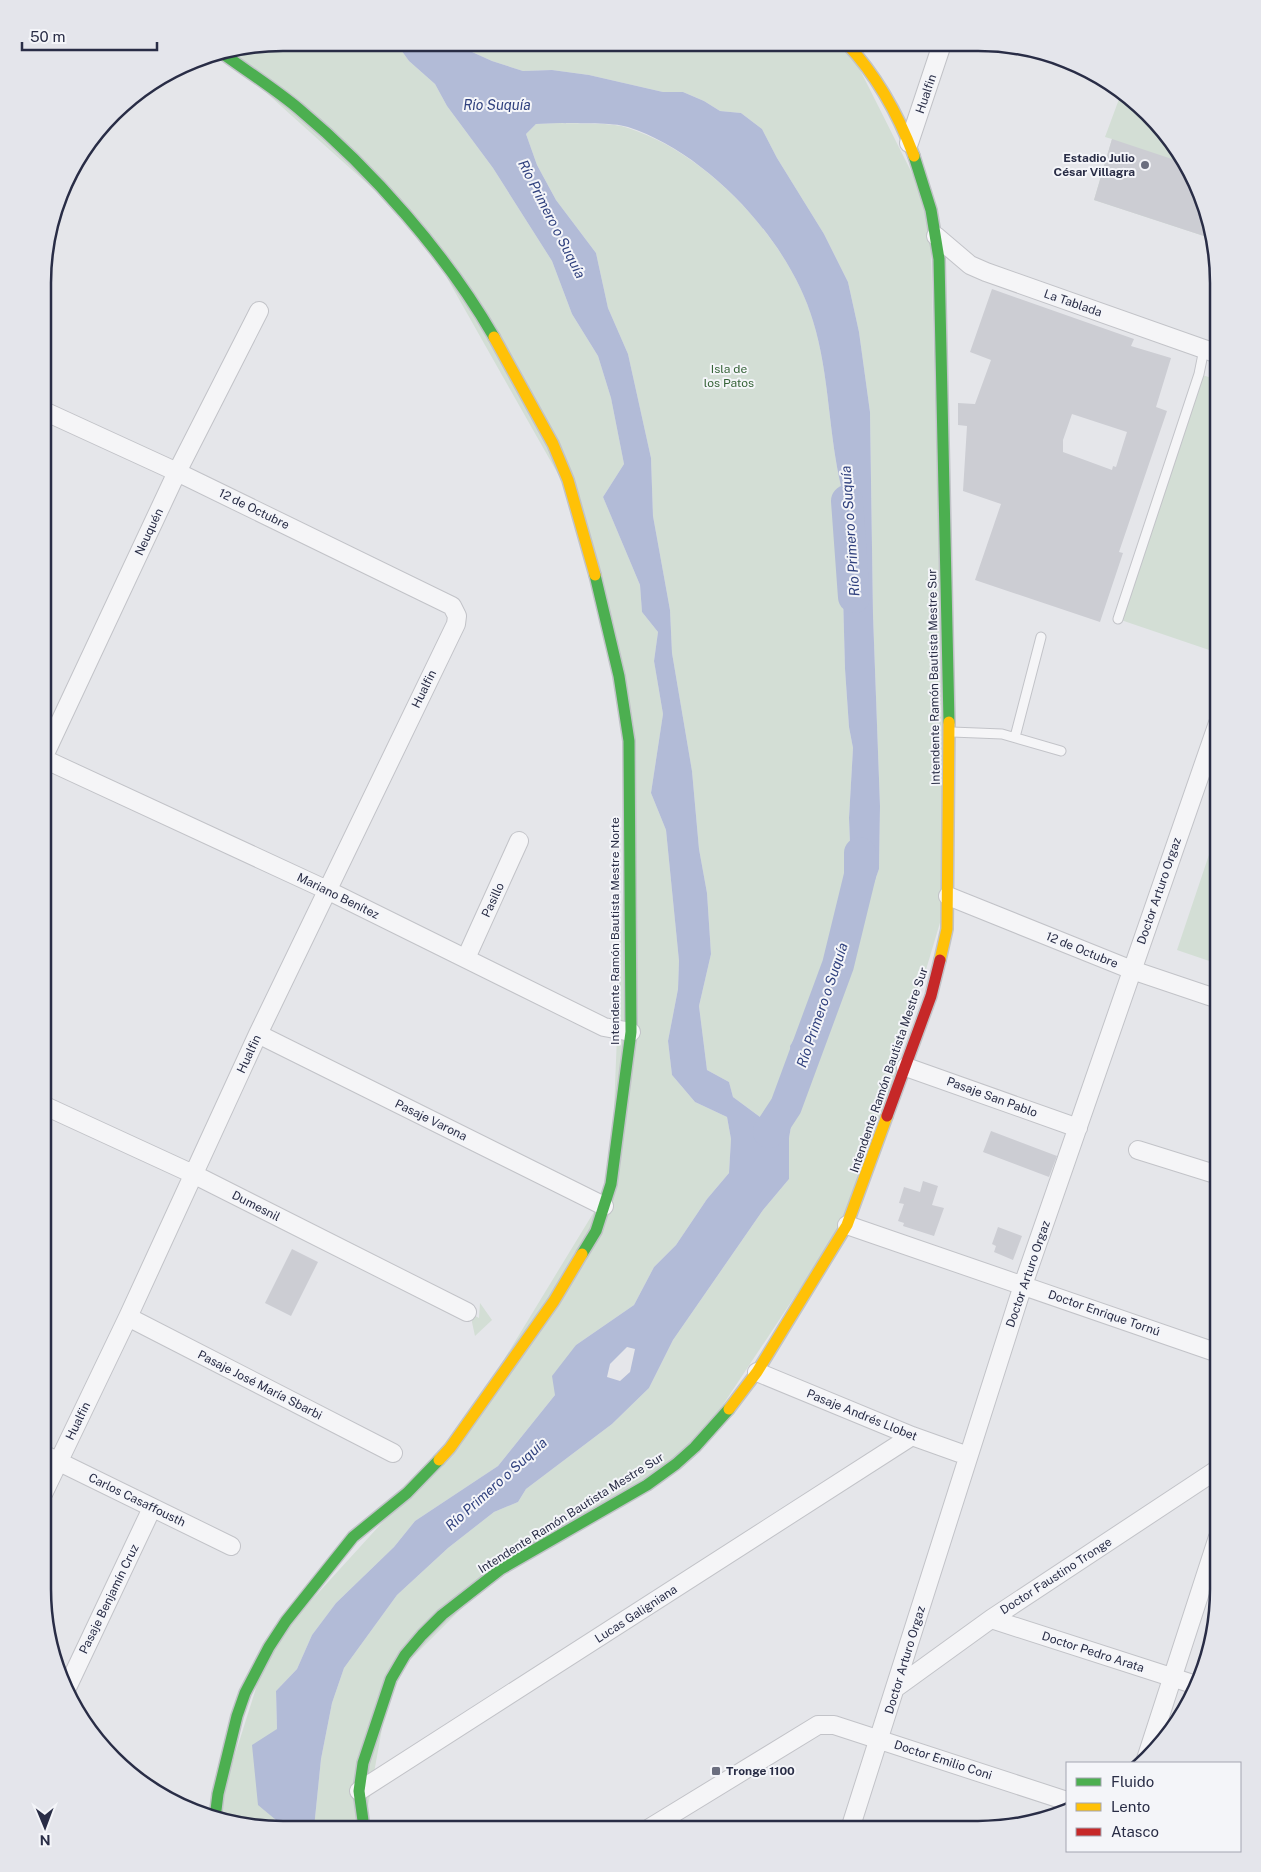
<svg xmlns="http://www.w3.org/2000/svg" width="1261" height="1872" font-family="'Public Sans',sans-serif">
	<rect width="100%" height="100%" fill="#e5e6ea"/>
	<path fill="#d3ded5" d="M 283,43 L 396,43 L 409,61 L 435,84 L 447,106 L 493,168 L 552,261 L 572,314 L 598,356 L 611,398 L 624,464 L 603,497 L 640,585 L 642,612 L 658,632 L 654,661 L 663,714 L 651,793 L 666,830 L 679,961 L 678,989 L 668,1041 L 672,1075 L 695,1102 L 727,1117 L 731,1139 L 729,1173 L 707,1199 L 676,1245 L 654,1267 L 634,1305 L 576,1345 L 555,1395 L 498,1466 L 415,1521 L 394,1547 L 336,1603 L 312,1635 L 297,1669 L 276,1691 L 277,1729 L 274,1828 L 252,1827 L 215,1818 L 269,1647 L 450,1448 L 611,1184 L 629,741 L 579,511 L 421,232 L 222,53 Z
		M 457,43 L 847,44 L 930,209 L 948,896 L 856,1204 L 695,1447 L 501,1569 L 391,1679 L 364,1828 L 314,1828 L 321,1759 L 332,1703 L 344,1668 L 397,1595 L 448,1548 L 494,1512 L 518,1502 L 526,1489 L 612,1424 L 649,1388 L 673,1340 L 763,1210 L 789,1179 L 789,1138 L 792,1121 L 813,1076 L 824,1033 L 846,986 L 867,903 L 879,869 L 880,806 L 873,615 L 870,412 L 859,332 L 848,282 L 824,234 L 777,158 L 762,129 L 741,113 L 720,111 L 704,101 L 683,92 L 663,92 L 589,75 L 552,70 L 523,71 L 492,61 L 461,47 Z
		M 1055,57 L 1070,61 L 1101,79 L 1054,62 Z
		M 1122,91 L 1169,136 L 1200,191 L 1210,238 L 1094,200 L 1112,139 L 1105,137 Z
		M 560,123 C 579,124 612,122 628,128 C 708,153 790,242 813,321 C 830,376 828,434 842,490 L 840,508 L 834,529 L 855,549 L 842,559 L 845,669 L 849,727 L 853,748 L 849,818 L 851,870 L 855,894 L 853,924 L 845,953 L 790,1046 L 795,1090 L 780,1106 L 760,1117 L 733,1097 L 729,1082 L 707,1070 L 699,1006 L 711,954 L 707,893 L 699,849 L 692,771 L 672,653 L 670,610 L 653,516 L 651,458 L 628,354 L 608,308 L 596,253 L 556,200 L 537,165 L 526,134 L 536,124 Z
		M 1199,374 L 1218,380 L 1218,653 L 1118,619 Z
		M 1218,828 L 1218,964 L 1177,950 Z
		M 480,1303 L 492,1320 L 475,1336 L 470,1313 L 479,1318 Z"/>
	<path fill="#b2bbd7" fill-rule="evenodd" d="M 396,43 L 457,43 L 461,47 L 492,61 L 523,71 L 552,70 L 589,75 L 663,92 L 683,92 L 704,101 L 720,111 L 741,113 L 762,129 L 777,158 L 824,234 L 848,282 L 859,332 L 870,412 L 873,615 L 880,806 L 879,869 L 867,903 L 846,986 L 824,1033 L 813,1076 L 792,1121 L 789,1138 L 789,1179 L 763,1210 L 673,1340 L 649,1388 L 612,1424 L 526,1489 L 518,1502 L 494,1512 L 448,1548 L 397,1595 L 344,1668 L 332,1703 L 321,1759 L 314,1828 L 274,1828 L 276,1820 L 258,1805 L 252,1745 L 277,1729 L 276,1691 L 297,1669 L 312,1635 L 336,1603 L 394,1547 L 415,1521 L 498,1466 L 555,1395 L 552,1376 L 576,1345 L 634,1305 L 654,1267 L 676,1245 L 707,1199 L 729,1173 L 731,1139 L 727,1117 L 695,1102 L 672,1075 L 668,1041 L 678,989 L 679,961 L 666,830 L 651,793 L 663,714 L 654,661 L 658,632 L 642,612 L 640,585 L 603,497 L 624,464 L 611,398 L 598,356 L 572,314 L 552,261 L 493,168 L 447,106 L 435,84 L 409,61 ZM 560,123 C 579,124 612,122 628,127 C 708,153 790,242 813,321 C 830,376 828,434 842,490 L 840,508 L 834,529 L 855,549 L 842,559 L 845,669 L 849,727 L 853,748 L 849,818 L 851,870 L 855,894 L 853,924 L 845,953 L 790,1046 L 795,1090 L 780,1106 L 760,1117 L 733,1097 L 729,1082 L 707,1070 L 699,1006 L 711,954 L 707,893 L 699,849 L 692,771 L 672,653 L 670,610 L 653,516 L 651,458 L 628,354 L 608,308 L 596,253 L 556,200 L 537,165 L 526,134 L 536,124 ZM 627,1347 L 635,1349 L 630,1372 L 620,1381 L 607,1377 L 610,1364 Z"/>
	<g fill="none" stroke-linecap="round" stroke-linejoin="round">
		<path stroke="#b2bbd7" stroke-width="32" d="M 847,501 L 854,597
			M 769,1132 L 786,1106 L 838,965 L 860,875 L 860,853"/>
	</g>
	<path fill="#cccdd3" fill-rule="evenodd" d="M 1112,139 L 1184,163 L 1200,191 L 1210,238 L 1094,200 Z
		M 992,289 L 1134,339 L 1131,346 L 1171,358 L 1156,407 L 1167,411 L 1119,552 L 1123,553 L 1100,622 L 975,580 L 1001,504 L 963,491 L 967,426 L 958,425 L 958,403 L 975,404 L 991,360 L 970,352 ZM 1072,414 L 1127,432 L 1116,467 L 1113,466 L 1112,470 L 1063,452 L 1063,440 Z
		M 991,1131 L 1057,1156 L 1049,1177 L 983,1152 Z
		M 923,1181 L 938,1186 L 932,1205 L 944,1208 L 934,1236 L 903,1226 L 904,1223 L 898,1221 L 904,1204 L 899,1203 L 904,1187 L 920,1192 Z
		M 998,1227 L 1022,1236 L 1013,1260 L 994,1252 L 996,1246 L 992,1244 Z
		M 292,1249 L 318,1262 L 291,1316 L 265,1303 Z"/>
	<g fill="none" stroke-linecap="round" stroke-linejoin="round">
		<defs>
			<path id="lane" d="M 1118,619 L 1199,374 L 1204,349
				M 952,732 L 1002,734 L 1061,751
				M 1015,737 L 1041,637"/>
			<path id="street" d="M 909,143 L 942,44
				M 936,236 L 970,265 L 986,272 L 1218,354
				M 44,756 L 177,472 L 259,311
				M 44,759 L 327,890 L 604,1027 L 631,1032
				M 948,896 L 1132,970 L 1218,999
				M 466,958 L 519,841
				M 258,1034 L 604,1206
				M 906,1067 L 1078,1128
				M 43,1105 L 193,1174 L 467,1312
				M 1138,1150 L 1218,1175
				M 847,1225 L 1218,1353
				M 128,1317 L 393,1453
				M 757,1372 L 912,1436 L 968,1456
				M 43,1454 L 231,1546
				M 43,1494 L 128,1317 L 258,1034 L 456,624 L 457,616 L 452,606 L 177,472 L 44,411
				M 991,1619 L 1196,1685
				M 897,1687 L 991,1619 L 1218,1469
				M 66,1690 L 152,1508
				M 1146,1759 L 1218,1537
				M 359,1791 L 912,1436
				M 648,1829 L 818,1725 L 834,1725 L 1067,1801
				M 850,1829 L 1023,1285 L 1218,723"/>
			<path id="fast" d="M 222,53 C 248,72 275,89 299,109 C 372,170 447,255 494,337
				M 914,156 L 931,210 L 939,259 L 949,722
				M 582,1254 L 596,1231 L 611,1184 L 631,1032 L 629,741 L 619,676 L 595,575
				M 215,1818 L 218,1794 L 237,1716 L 245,1693 L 269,1647 L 286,1621 L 353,1537 L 407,1493 L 439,1460
				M 364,1828 L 359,1791 L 363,1763 L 391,1679 L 405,1655 L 422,1635 L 442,1615 L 501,1569 L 647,1485 L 676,1464 L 695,1447 L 729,1409"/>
			<path id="slow" d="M 847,44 C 878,77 898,114 914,156
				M 494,337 L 553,444 L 568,480 L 595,575
				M 940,960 L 947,929 L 949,722
				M 729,1409 L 757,1372 L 847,1225 L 887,1116
				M 439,1460 L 450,1448 L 554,1301 L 582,1254"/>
			<path id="jam" d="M 887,1116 L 931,996 L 940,960"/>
		</defs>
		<use href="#lane" stroke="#c2c3c8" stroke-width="11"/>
		<use href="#street" stroke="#c2c3c8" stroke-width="20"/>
		<use href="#fast" stroke="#c1c3c8" stroke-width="14"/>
		<use href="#slow" stroke="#c1c3c8" stroke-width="14"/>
		<use href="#jam" stroke="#c1c3c8" stroke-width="14"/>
		<use href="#lane" stroke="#f5f5f7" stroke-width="9"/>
		<use href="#street" stroke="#f5f5f7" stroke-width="18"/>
		<use href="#fast" stroke="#4caf50" stroke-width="11"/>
		<use href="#slow" stroke="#ffc107" stroke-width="11"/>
		<use href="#jam" stroke="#c62828" stroke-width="11"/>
	</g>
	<g fill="#6b6e7f" stroke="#f4f5f9" stroke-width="2">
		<circle cx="1145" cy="165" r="5"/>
		<rect x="711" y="1766" width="10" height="10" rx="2.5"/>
	</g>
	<g text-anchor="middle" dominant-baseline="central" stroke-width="4" stroke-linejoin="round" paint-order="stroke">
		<g font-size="12" fill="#292d46" stroke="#f4f5f9">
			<text transform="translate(926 94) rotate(-71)">Hualfin</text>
			<text transform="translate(1073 303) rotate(19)">La Tablada</text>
			<text transform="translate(254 509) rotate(26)">12 de Octubre</text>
			<text transform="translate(149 532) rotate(-65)">Neuquén</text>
			<text transform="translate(934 677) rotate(-91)">Intendente Ramón Bautista Mestre Sur</text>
			<text transform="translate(424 689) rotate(-64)">Hualfin</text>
			<text transform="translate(1159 891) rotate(-71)">Doctor Arturo Orgaz</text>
			<text transform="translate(338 896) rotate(26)">Mariano Benítez</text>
			<text transform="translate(493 900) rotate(-65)">Pasillo</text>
			<text transform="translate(615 931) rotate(-90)">Intendente Ramón Bautista Mestre Norte</text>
			<text transform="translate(1082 950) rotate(22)">12 de Octubre</text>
			<text transform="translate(249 1054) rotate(-65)">Hualfin</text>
			<text transform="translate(889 1070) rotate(-71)">Intendente Ramón Bautista Mestre Sur</text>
			<text transform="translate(992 1097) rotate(20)">Pasaje San Pablo</text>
			<text transform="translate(431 1120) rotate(26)">Pasaje Varona</text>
			<text transform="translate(256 1206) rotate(27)">Dumesnil</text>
			<text transform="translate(1028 1274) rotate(-71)">Doctor Arturo Orgaz</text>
			<text transform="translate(1104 1313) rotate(19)">Doctor Enrique Tornú</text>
			<text transform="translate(260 1385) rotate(27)">Pasaje José María Sbarbi</text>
			<text transform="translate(862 1415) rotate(22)">Pasaje Andrés Llobet</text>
			<text transform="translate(78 1421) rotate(-64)">Hualfin</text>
			<text transform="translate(137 1500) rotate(26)">Carlos Casaffousth</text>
			<text transform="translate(571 1513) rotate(-32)">Intendente Ramón Bautista Mestre Sur</text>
			<text transform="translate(1056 1576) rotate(-33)">Doctor Faustino Tronge</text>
			<text transform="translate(109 1599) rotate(-64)">Pasaje Benjamín Cruz</text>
			<text transform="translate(636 1614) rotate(-33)">Lucas Galigniana</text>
			<text transform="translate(1093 1652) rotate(18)">Doctor Pedro Arata</text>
			<text transform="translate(905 1660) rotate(-73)">Doctor Arturo Orgaz</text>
			<text transform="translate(943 1760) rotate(18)">Doctor Emilio Coni</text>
		</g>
		<g font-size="12" font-weight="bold" fill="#292d46" stroke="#f4f5f9" text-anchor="end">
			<text x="1135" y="158">Estadio Julio<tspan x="1135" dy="14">César Villagra</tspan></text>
			<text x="726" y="1771" text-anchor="start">Tronge 1100</text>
		</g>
		<g font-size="12" fill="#356337" stroke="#f4f5f9">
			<text x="729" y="369">Isla de<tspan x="729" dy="14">los Patos</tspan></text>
		</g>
		<g font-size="14" font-style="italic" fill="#30417e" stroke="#f4f5f9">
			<text x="497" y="105">Río Suquía</text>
			<text transform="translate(552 219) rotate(63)">Río Primero o Suquía</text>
			<text transform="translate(850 531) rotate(-94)">Río Primero o Suquía</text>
			<text transform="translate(822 1005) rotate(-71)">Río Primero o Suquía</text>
			<text transform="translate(496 1484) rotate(-42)">Río Primero o Suquía</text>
		</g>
	</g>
	<path d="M0 0H1261V1872H0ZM283 51H978A232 232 0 0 1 1210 283V1589A232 232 0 0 1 978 1821H283A232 232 0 0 1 51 1589V283A232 232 0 0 1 283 51Z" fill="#e4e5eb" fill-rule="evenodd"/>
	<path fill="none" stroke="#292d46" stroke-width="2.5" d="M283 51H978A232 232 0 0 1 1210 283V1589A232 232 0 0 1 978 1821H283A232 232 0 0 1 51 1589V283A232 232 0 0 1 283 51Z"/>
	<rect x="1066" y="1762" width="175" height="90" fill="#f4f5f9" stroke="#a3a5b1"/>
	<rect x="1076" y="1778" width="25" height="8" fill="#4caf50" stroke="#a3a5b1"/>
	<text x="1111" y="1787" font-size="15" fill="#292d46">Fluido</text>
	<rect x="1076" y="1803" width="25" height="8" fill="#ffc107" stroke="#a3a5b1"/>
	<text x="1111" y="1812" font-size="15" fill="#292d46">Lento</text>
	<rect x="1076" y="1828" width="25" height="8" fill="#c62828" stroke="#a3a5b1"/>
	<text x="1111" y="1837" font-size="15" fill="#292d46">Atasco</text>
	<g transform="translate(45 1827) rotate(179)" stroke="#f4f5f9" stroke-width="4" paint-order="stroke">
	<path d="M0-4L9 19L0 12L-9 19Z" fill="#292d46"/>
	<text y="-8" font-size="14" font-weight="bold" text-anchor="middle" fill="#292d46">N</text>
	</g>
	<path d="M22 42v8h135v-8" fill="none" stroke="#292d46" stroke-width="2.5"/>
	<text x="30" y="42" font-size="15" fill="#292d46" stroke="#f4f5f9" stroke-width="4" paint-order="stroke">50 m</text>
</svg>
